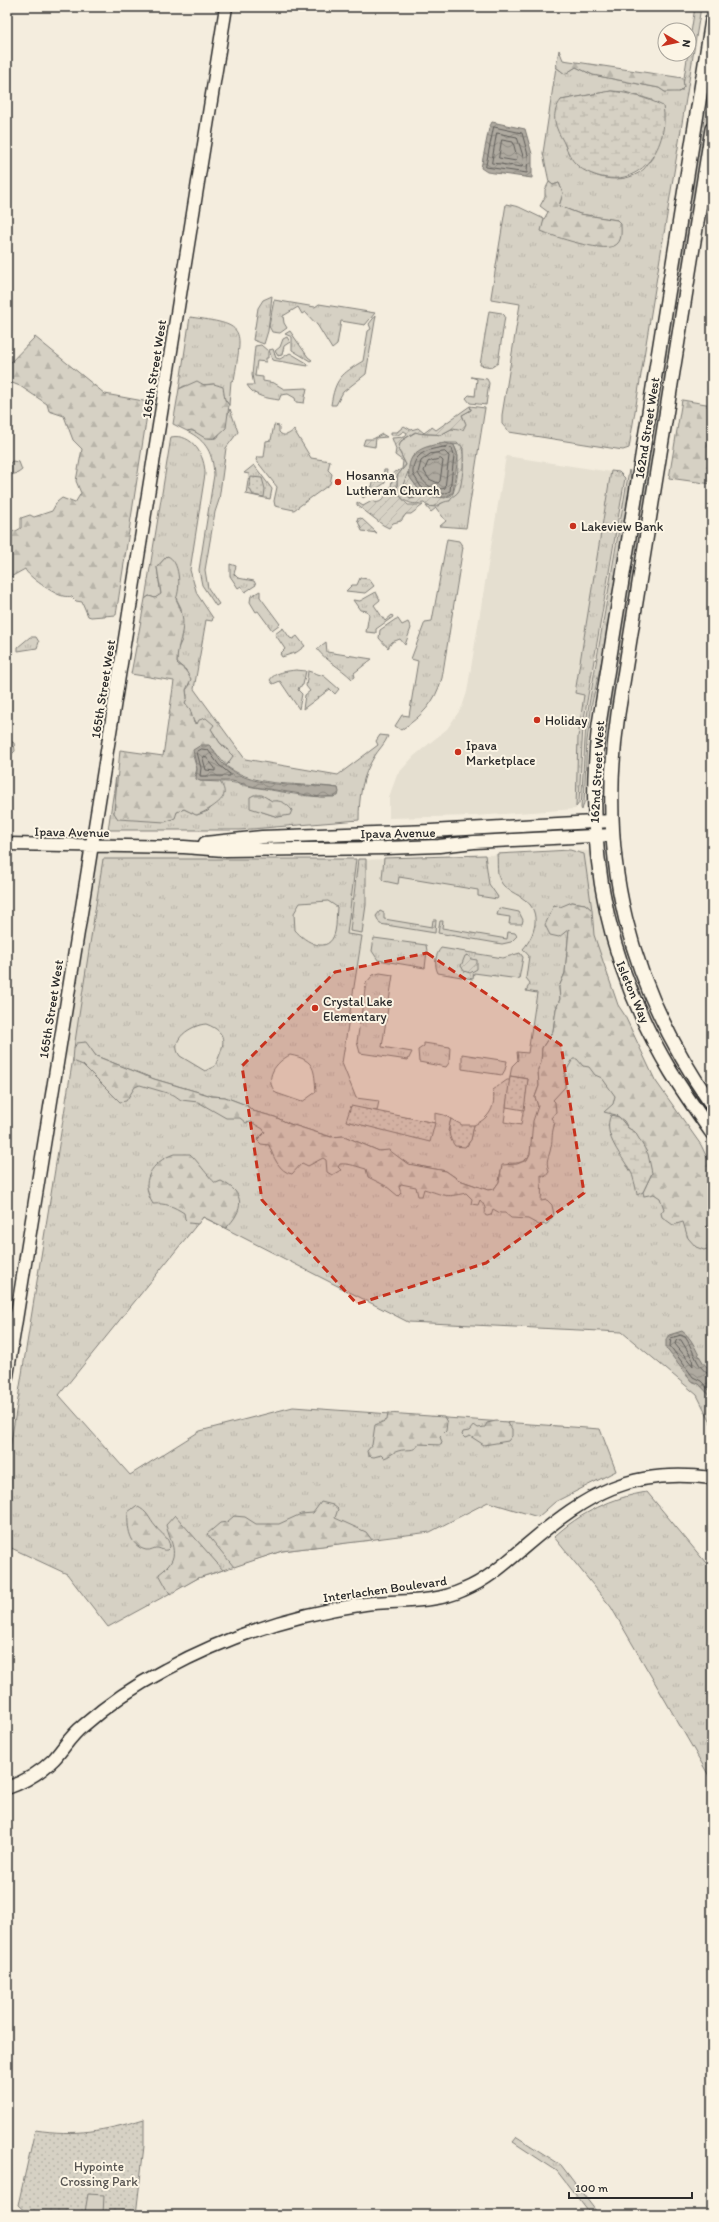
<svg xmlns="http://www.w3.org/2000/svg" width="719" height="2222" font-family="Itim,sans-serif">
	<defs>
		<pattern id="grass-tufts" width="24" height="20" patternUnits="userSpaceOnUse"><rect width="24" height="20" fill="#d6d1c4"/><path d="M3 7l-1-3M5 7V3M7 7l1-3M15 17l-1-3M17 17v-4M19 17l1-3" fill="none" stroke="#b8b4a9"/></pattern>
		<pattern id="forest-firs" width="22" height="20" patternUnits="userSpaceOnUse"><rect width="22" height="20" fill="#d6d1c4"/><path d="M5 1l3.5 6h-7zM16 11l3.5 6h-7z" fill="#b8b4a9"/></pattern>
		<pattern id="wetland-marsh" width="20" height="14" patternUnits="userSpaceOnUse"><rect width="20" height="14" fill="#d6d1c4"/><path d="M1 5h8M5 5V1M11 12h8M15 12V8" fill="none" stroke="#b8b4a9"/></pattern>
		<pattern id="park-dots" width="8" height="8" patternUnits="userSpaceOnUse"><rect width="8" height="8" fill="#d6d1c4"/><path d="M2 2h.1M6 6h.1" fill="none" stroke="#b8b4a9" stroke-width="1.8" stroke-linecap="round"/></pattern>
		<pattern id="garden-furrows" width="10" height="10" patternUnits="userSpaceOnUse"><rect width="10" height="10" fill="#d6d1c4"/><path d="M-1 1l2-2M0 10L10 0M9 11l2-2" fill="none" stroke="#b8b4a9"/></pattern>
		<pattern id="water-waves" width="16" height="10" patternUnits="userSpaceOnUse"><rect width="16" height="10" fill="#afaaa0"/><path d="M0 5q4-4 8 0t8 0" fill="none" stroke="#8f8b83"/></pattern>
	</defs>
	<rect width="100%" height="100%" fill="#f4edde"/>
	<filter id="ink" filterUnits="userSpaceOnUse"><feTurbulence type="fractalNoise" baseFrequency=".025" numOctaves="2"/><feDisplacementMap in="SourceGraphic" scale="8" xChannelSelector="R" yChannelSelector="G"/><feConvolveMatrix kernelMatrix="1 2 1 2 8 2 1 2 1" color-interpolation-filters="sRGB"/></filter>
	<g filter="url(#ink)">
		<path fill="#e5dfd0" d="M 506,456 L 611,472 L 575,693 L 585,695 L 578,737 L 576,809 L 474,816 L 389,818 L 389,797 L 397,775 L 414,756 L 447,729 L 462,707 L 467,692 Z
			M 93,834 L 288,863 L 605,850 L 612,898 L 629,964 L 573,956 L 531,1213 L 58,1053 Z"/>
		<path fill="url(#grass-tufts)" stroke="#807e78" fill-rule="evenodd" d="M 695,7 L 701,7 L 629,448 L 623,450 L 509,432 L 502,424 L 502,415 L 520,304 L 491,299 L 491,297 L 506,204 L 519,207 L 544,219 L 543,226 L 617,220 L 580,214 L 559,206 L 563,193 L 559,183 L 553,185 L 549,182 L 543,153 L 556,67 L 565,74 L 576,67 L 593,75 L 659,88 L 665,92 L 682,91 ZM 611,91 L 625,92 L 652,100 L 653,157 C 650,161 647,165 644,169 C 620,190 574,176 565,145 C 561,132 562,114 561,100 Z
			M 712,59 L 712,102 L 607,762 L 606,803 L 600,803 L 601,750 Z
			M 272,296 L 268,331 L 264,344 L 253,340 L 258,308 L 263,300 Z
			M 274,300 L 315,307 L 319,304 L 375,313 L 365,325 L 341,321 L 337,345 L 332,349 L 318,326 L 305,312 L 302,314 L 298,307 L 283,316 L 284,323 L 287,328 L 280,333 L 272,332 L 269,326 Z
			M 489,311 L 502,313 L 505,316 L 498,363 L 492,367 L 480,365 Z
			M 376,315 L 366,374 L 343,392 L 336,405 L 331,405 C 335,379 341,374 363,361 L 368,331 L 371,329 L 369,324 Z
			M 190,317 C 246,325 243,326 234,380 L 231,381 L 229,405 L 214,384 L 184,386 L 179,389 Z
			M 290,331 L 308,357 L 312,360 L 310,361 L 292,350 L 292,337 L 285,334 Z
			M 287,337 L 290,342 L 284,346 L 282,355 L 278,356 L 275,351 L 280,347 L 283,339 Z
			M 261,345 L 268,351 L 268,358 L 266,358 L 266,362 L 257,361 L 255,376 L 263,377 L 263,381 L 274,383 L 284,389 L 307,388 L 304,403 L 296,402 L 295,398 L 288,394 L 281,395 L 279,400 C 267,398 254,397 247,385 L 254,385 L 252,375 L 255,346 Z
			M 273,349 L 276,358 L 280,359 L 290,353 L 307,363 L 308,366 L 272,360 L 269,350 Z
			M 471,377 L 487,379 L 489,383 L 486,405 L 470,403 L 466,398 L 469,395 L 475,396 L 477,379 Z
			M 470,406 L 485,408 L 466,528 L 440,526 L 446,521 L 436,508 L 431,512 L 426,506 L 436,507 L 457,493 L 463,471 L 463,448 L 457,443 L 445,443 L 408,478 L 399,491 L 397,489 L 397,476 L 406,465 L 398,449 L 401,441 L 416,432 C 424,435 432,433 441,435 L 451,429 L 459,430 L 465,422 L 462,415 L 471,410 Z
			M 230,409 L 238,432 L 226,448 L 219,500 L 215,512 L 205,570 L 208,588 L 219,604 L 216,606 L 202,585 L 199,570 L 214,475 C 213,454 207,441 187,431 C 197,428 206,443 218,437 Z
			M 274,425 L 279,426 L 279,432 C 284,438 289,434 294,430 L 311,458 L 330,461 L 328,470 L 332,474 L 330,484 L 294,510 L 275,506 L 274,501 L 277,487 L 256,460 L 257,457 L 264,457 L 266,441 L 271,440 Z
			M 171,437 C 193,433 205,456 205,474 L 190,570 L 197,594 L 213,618 L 212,621 L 206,620 L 194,689 L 245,759 L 338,775 L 378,745 L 376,741 L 380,735 L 388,736 C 385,744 378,750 374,757 C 362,776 359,797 359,820 L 239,830 L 108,830 L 116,776 L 114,813 L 177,812 L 184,809 L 197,815 L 208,811 L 224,794 L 220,782 C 232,781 241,785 253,787 C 279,791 308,798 334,797 L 338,788 C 301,782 258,789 226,766 L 229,763 L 229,750 L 220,743 L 211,729 L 194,722 L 185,702 L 187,699 L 186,690 L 190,685 L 186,670 L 177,663 L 177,650 L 182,640 L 181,608 L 176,598 L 167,556 L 157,567 L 161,595 L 155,598 L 149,596 L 145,599 ZM 268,798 L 272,802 L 278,801 L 284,815 L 278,817 L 260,811 Z
			M 12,461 L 19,462 L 22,470 L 18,473 L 7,476 L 7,467 Z
			M 254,465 L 272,489 L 270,499 L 246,494 L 249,474 L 244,473 Z
			M 629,470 L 631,479 L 603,655 L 592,703 L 587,741 L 584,803 L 582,810 L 581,808 L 586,722 Z
			M 611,471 L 619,472 L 625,478 L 583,725 L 579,803 L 576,807 L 578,737 L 584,695 L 575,693 Z
			M 447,539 L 459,541 L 463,547 L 442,678 C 435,703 422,716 401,730 L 395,726 L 402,715 L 409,716 L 418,661 L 411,659 L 425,622 L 432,621 Z
			M 230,564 L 236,566 L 234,574 L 238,578 L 254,581 L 256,585 L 245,592 L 241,586 L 238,588 L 230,576 Z
			M 360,578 L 369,579 L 374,586 L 365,593 L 346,591 L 352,585 L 357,585 Z
			M 260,591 L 260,597 L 280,624 L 272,630 L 258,611 L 256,612 L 250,602 L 251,596 Z
			M 376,592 L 380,600 L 374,605 L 385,621 L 392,615 L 393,617 L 376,629 L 376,633 L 366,632 L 369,614 L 367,611 L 360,610 L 353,600 L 360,601 Z
			M 396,619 L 398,619 L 402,625 L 408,622 L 411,628 L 405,645 L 400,639 L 392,642 L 388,648 L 379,638 L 380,630 Z
			M 283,628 L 290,638 L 293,639 L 297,636 L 305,646 L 297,652 L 282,657 L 280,654 L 285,649 L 275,634 Z
			M 30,637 L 36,637 L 39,642 L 37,648 L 18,651 L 18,647 Z
			M 326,642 L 327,652 L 372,659 L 354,673 L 355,677 L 352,679 C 340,667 325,660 317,649 Z
			M 296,670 L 306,671 L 303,685 L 299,687 L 298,690 L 302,694 L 299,709 L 280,681 L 273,684 L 270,680 C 274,672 288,671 296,670 Z
			M 308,671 L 324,676 L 339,689 L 335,694 L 330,689 L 303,709 L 305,695 L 310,691 L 306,686 Z
			M 7,739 L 14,743 L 15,751 L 7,759 Z
			M 570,850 L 584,854 L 592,910 L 585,904 L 572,902 L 550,914 L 549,919 L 563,934 L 569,928 L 565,973 L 559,987 L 560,999 L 556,1009 L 553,1031 L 542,1048 L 541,1064 L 538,1069 L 539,1086 L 535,1097 L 538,1106 L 530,1154 C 526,1162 518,1164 509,1163 L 501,1170 L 499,1182 L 494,1189 L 488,1190 L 459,1180 L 446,1171 L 408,1164 L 389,1151 L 379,1151 L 344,1136 L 331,1137 L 290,1124 L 275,1117 L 253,1111 L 246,1105 L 225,1097 L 212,1096 L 154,1079 L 96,1056 L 85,1042 L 74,1048 L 103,859 L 356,859 L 347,934 L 362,936 L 342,1063 L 356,1098 L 379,1101 L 377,1111 L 349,1107 L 435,1123 L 435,1113 L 444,1115 L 451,1119 L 448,1131 L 467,1146 L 471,1139 L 474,1125 C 490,1118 496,1106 493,1090 L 507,1080 L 510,1080 L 504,1122 L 521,1125 L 528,1079 L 510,1076 L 512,1066 L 518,1060 L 517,1052 L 528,1053 L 537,993 L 526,991 L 530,983 L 526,978 L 529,956 L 523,949 C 535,936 542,912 525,900 C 518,894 505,890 501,882 C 496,874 498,863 497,854 ZM 328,901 L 337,907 C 336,915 337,924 335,932 C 329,956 305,942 295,930 L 294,913 L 300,903 ZM 206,1024 C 231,1033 223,1047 215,1066 L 205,1071 L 180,1056 C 168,1040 191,1025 206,1024 ZM 290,1055 C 316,1060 314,1070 316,1092 L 302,1102 L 276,1093 C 263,1078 276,1062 290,1055 Z
			M 485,855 L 489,884 L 498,897 L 497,899 L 478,896 L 478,890 L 399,877 L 398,884 L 384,881 L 382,879 L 384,858 Z
			M 358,859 L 366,859 L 366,905 L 362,933 L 350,931 Z
			M 499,908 L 519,912 L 523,920 L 522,924 L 509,924 L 510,917 L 497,915 Z
			M 380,911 L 384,913 L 384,919 L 432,927 L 433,920 L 436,920 L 435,933 L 380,924 L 376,916 Z
			M 440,921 L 443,921 L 442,928 L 507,939 L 508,932 L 515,933 L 517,936 L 511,942 L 502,944 L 438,933 Z
			M 374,938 L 426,945 L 427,951 L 425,968 L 378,960 L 372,951 Z
			M 441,948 L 503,958 L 520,953 L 523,957 L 519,979 L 474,973 L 473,979 L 438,973 C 434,965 435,955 441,948 Z
			M 573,956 L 618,1007 L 639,1056 L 712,1168 L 712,1425 L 697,1395 L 622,1332 L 408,1322 L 203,1217 L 59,1395 L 130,1475 L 200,1431 L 293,1407 L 600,1429 L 616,1471 L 555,1502 L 538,1517 L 488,1502 L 430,1532 L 282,1551 L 198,1578 L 108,1627 L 67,1574 L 7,1546 L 7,1467 L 73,1058 L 531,1212 Z
			M 380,973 L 393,975 L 382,1047 L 412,1052 L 408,1060 L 360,1053 L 357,1042 L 366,983 L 373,975 Z
			M 424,1043 L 450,1047 L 449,1063 L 446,1067 L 419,1062 L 418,1050 L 424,1046 Z
			M 462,1054 L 507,1061 L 505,1070 L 502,1075 L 462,1069 Z
			M 647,1492 L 706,1563 L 712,1565 L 712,1781 L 611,1607 L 554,1537 C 579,1513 614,1497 647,1492 Z
			M 517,2137 L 561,2165 L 599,2215 L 591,2215 L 557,2171 L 513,2142 Z"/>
		<path fill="url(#forest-firs)" stroke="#807e78" d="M 559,50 L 563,60 L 683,78 L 684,87 L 679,92 L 665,92 L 659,88 L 593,75 L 576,67 L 565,74 L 556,67 Z
			M 549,182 L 553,185 L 559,183 L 563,193 L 559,206 L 580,214 L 617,220 L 621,224 C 621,231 623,242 614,246 C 600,252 555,237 541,231 L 544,219 L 548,212 L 540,206 L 545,197 L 545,190 Z
			M 35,337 L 105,394 L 149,402 L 116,615 L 91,617 L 88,616 L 82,602 L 76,601 L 72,597 C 69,596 66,597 63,596 C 55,595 27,576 25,569 L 7,579 L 7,532 L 16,531 L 21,528 L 21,518 L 30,515 L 34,517 L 52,511 L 57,502 L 62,498 L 75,503 L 81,493 L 76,481 L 82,449 L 73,440 L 64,416 L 49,411 L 47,404 L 20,386 L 7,381 L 7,366 Z
			M 197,381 L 204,385 L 214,384 L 223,387 L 225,400 L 229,405 L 226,428 L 215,438 L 205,438 L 192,430 L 187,431 L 173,424 L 179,389 Z
			M 682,400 L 712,405 L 712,484 L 669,478 Z
			M 167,556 C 180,560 181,588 176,599 C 191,627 177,636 177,663 L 186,671 L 191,679 L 186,690 L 187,698 L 185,703 L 190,709 L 194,723 L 197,724 L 199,720 L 206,718 L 214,725 L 211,729 L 220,743 L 233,756 L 226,766 L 213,749 L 193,756 L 197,769 L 195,775 L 200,781 L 220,782 C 222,785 225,789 224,794 C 223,802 204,813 196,815 L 184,809 L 177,812 L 175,818 L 165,822 L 118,819 L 114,813 L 120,750 L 163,756 L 174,681 L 131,674 L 145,599 L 149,596 L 155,598 L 161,594 L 157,567 Z
			M 254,795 L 262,795 L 272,801 C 281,800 286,803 292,810 L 290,815 L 278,817 L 250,808 L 250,797 Z
			M 572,902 L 585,904 L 592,910 L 594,935 L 618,1005 L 624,1014 L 655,1080 L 701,1145 L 712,1168 L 712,1247 L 704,1250 L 696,1247 L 688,1238 L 683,1222 L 673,1225 L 662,1217 L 661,1213 L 664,1209 L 660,1198 L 654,1194 L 644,1196 L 643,1192 L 652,1173 L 635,1132 L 628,1128 L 624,1121 L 616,1115 L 604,1112 L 613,1104 L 615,1096 L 602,1078 L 595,1075 L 589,1067 L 583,1066 L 577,1059 L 573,1059 L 565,1073 L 565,1087 L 553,1100 L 555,1102 L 556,1112 L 551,1118 L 555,1123 C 551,1134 553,1137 551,1147 C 549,1159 545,1158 549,1172 L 545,1177 L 541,1175 C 541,1184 542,1192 541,1201 L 547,1200 L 552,1205 L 554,1215 L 547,1224 L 539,1225 L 528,1219 L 511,1218 L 505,1213 L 500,1213 L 493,1209 L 491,1215 L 487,1216 L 485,1215 C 486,1209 485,1205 480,1200 L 478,1205 L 471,1204 L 472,1199 L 466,1193 C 444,1198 444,1195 424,1189 L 422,1196 L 418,1196 L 416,1187 L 401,1184 L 399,1187 L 401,1193 L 398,1196 L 386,1186 L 368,1177 L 366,1169 C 358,1167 349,1163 340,1164 L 338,1167 L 341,1170 L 332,1175 L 327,1172 L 326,1160 L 323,1158 L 308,1166 L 302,1163 L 292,1174 C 279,1172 273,1156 269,1145 L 261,1144 L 257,1140 L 265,1132 L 263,1129 L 251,1122 L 246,1123 L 240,1118 L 226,1118 L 198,1102 L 181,1100 L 174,1095 L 140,1085 L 135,1087 L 126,1101 L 120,1102 L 83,1065 L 73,1061 L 74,1048 L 77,1043 L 86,1042 L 96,1056 L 154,1079 L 212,1096 L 225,1097 L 246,1105 L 253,1111 L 275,1117 L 290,1124 L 331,1137 L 344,1136 L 379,1151 L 389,1150 L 408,1164 L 446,1171 L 459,1180 L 488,1190 L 494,1189 L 499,1182 L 502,1165 L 517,1164 L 527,1160 L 530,1154 L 533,1121 L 538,1106 L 535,1097 L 539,1086 L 538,1069 L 541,1063 L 542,1048 L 553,1031 L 556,1009 L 560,999 L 559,987 L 565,973 L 569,929 L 559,937 L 550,935 L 545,925 L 554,905 L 560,907 Z
			M 174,1154 L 190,1154 C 197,1160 212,1182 216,1183 L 221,1181 C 246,1193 244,1210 226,1228 L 203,1217 L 198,1224 L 189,1223 L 185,1219 L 184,1213 C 173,1206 166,1203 153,1204 C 139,1182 151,1162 174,1154 Z
			M 388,1413 L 444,1417 L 447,1422 L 446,1431 L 440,1437 L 442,1442 L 441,1445 L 419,1444 C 414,1453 407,1448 398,1451 C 393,1452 389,1457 384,1458 L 381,1455 L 374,1457 L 368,1456 L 367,1451 L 372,1445 L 375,1425 L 387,1420 Z
			M 496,1421 L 507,1422 L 512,1429 L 512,1436 L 508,1441 L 484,1445 L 470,1436 L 465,1438 L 462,1435 L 463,1432 L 469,1431 L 474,1425 L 478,1428 L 485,1427 L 487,1423 Z
			M 321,1502 L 333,1505 L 338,1509 L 335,1518 L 366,1532 L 372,1540 L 282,1551 L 234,1567 L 207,1534 L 220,1523 L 227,1522 L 234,1516 L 245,1517 L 256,1524 L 279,1524 L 301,1514 L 313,1513 Z
			M 136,1506 C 149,1512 148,1518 156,1527 C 161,1534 169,1537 170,1547 L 167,1550 C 163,1551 162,1549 158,1548 C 154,1547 151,1551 146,1550 C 129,1546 127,1527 128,1512 Z
			M 175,1515 L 223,1570 L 198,1578 L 170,1594 L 159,1574 C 183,1557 171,1545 166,1525 Z"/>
		<path fill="url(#wetland-marsh)" stroke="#807e78" d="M 611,91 C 630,93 647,98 663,106 C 670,145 642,189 598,176 C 589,173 581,170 575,163 C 569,157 566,146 562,139 C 554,125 551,113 561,100 Z
			M 611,1115 L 619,1117 L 628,1128 L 635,1132 L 648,1154 L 652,1173 L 643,1192 L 637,1195 C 637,1192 633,1177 632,1174 C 624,1158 601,1135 611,1115 Z"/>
		<path fill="url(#park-dots)" stroke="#807e78" d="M 251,477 L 262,478 L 265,489 L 264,497 L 253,495 L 249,487 Z
			M 510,1076 L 528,1079 L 524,1110 L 506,1107 Z
			M 351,1106 L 435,1123 L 430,1142 L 346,1121 Z
			M 451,1119 L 462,1125 L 474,1125 L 471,1140 L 465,1147 L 455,1146 C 448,1137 448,1129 451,1119 Z
			M 144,2119 L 144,2146 L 136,2215 L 29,2215 L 18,2205 L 35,2130 C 76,2136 104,2131 144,2119 Z"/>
		<path fill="url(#garden-furrows)" stroke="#807e78" d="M 470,406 L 471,410 L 462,415 L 466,424 L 463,430 L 453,428 L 440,435 C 432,433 424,435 415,432 L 401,441 L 398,449 L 406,465 L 397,476 L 397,489 L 401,490 L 408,472 C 409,476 411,479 414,483 C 426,500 432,497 451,496 L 453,493 C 457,482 463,449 451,444 L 461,445 C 465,452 463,486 458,492 C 457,494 453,496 451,498 L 450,501 C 440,501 433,512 424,503 C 411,505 404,503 397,491 L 394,491 L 394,494 L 399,495 L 408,505 L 423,505 L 411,514 L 406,514 L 401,521 L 393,523 L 389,528 L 383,525 L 357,505 L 357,502 L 363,506 L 372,501 C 377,504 382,502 385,496 L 384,491 L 391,487 L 393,473 L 402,469 L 403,461 L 395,455 L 396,449 L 392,438 L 405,437 L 407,433 L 404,431 L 398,435 L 391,435 L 391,432 L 397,432 L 404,426 L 411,430 L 418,428 L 424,433 L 432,427 L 436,430 Z
			M 382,434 L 387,437 L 376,438 L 375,447 L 363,445 L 365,439 L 373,439 Z
			M 384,470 L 387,470 L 385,483 L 363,498 L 360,491 L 366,487 L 372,487 L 373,482 L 382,481 Z
			M 361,518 L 377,533 L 362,531 L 357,519 Z
			M 468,955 L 471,959 L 477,960 L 477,969 L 470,973 L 464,971 L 461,966 L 465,956 Z"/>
		<path fill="#d6d1c4" stroke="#807e78" d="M 88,2194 L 104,2195 L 103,2214 L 85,2212 Z"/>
		<path fill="url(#water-waves)" stroke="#7a7771" d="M 492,122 L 525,129 L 532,154 L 532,178 L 487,172 L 481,168 L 489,128 Z
			M 445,443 L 454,445 L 458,456 L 453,493 L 445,498 L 422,494 L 409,476 C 406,450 425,446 445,443 Z
			M 406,484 L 414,490 L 415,498 L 410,499 L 404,494 Z
			M 201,745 L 209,745 C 215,750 217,757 222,763 C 248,789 296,784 329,787 L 338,788 L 339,792 L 338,796 L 321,797 L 255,787 L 232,781 L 200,781 L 196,779 L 197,769 L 193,750 Z
			M 682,1331 C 697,1341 697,1362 712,1371 L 712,1398 L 699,1384 L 691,1381 L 666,1348 L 666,1339 L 669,1335 Z"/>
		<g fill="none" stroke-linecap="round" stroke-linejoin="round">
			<path stroke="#605e5a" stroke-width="1" d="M 494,127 L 522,133 L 528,155 L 527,173 L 486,167 Z
				M 497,133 L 517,137 L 523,156 L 522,167 L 492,163 Z
				M 502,140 L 513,142 L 517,157 L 516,161 L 499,158 Z
				M 445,447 L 452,448 L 454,456 L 450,491 L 444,494 L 423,490 L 413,474 C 412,453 428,449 445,447 Z
				M 445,452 L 449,456 L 445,488 C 433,492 423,483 418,473 L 421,461 L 430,454 Z
				M 441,459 L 443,461 L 440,481 L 438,483 L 429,479 L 424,471 L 428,462 Z
				M 202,749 L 208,750 L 219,765 L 230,774 L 230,776 L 200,776 L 201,768 L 197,752 Z
				M 205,756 L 215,768 L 215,771 L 206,770 L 203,759 Z
				M 681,1340 L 692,1358 L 693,1366 L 675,1344 L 676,1341 Z
				M 712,1375 C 698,1373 693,1347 685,1337 L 681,1335 L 671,1338 L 670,1346 L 693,1377 L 701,1381 L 712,1393"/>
			<defs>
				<path id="tertiary" d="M 205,843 L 262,837 L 431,831 L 612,821
					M 7,844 L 184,847 L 224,850 L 386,848 L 439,846 L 474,842 L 613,835
					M 7,1376 L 226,7
					M 7,1788 C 24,1782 41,1772 54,1759 C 64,1748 71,1735 83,1726 C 108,1704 136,1685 165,1670 C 227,1636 295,1614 365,1604 C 398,1600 433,1604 463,1590 C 488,1580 508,1561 528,1544 C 587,1494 631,1467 712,1478"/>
				<path id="secondary" d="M 712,20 L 599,724 C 584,849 606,964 671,1072 C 684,1093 698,1113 712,1133
					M 712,129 L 618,714 C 597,860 628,984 712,1105"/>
			</defs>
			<use href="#tertiary" stroke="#2b2b2b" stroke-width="15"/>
			<use href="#secondary" stroke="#2b2b2b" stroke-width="16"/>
			<use href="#tertiary" stroke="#fcf5e5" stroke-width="12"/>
			<use href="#secondary" stroke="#fcf5e5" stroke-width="13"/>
		</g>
	</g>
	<path fill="#c8321e" fill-opacity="0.2" stroke="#c8321e" stroke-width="3" stroke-dasharray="8 5" stroke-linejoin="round" d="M 427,953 L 561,1045 L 584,1193 L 486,1263 L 357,1304 L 262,1200 L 242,1066 L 335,972 Z"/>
	<g fill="#c8321e" stroke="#fcf5e5" stroke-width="1.5">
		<circle cx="338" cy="482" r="4"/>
		<circle cx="573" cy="526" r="4"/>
		<circle cx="537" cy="720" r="4"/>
		<circle cx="458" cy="752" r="4"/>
		<circle cx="315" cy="1008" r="4"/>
	</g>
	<g text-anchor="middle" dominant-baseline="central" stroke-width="4" stroke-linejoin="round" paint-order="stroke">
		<g font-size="13" fill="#2b2b2b" stroke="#fcf5e5">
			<text transform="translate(154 369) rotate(-81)">165th Street West</text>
			<text transform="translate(647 428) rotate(-81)">162nd Street West</text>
			<text transform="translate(103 689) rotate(-81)">165th Street West</text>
			<text transform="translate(597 772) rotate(-87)">162nd Street West</text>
			<text transform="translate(72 832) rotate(1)">Ipava Avenue</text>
			<text transform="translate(398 833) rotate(-1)">Ipava Avenue</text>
			<text transform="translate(633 992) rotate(67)">Isleton Way</text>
			<text transform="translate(51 1009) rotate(-81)">165th Street West</text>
			<text transform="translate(385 1589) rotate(-8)">Interlachen Boulevard</text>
		</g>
		<g font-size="13" fill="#2b2b2b" stroke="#fcf5e5" text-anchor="start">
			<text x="346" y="475">Hosanna<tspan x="346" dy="15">Lutheran Church</tspan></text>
			<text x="581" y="526">Lakeview Bank</text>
			<text x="545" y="720">Holiday</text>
			<text x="466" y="745">Ipava<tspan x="466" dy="15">Marketplace</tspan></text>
			<text x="323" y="1001">Crystal Lake<tspan x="323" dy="15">Elementary</tspan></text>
		</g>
		<g font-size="13" fill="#565451" stroke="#fcf5e5">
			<text x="99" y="2166">Hypointe<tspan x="99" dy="15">Crossing Park</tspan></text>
		</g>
	</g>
	<rect width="719" height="2222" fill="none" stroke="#fcf5e5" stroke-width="24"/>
	<rect x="12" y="12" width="695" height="2198" fill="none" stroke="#2b2b2b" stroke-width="1.5" filter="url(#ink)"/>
	<g transform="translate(677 42) rotate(99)"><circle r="19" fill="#fcf5e5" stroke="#a8a49b"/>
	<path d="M0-3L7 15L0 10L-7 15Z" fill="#c8321e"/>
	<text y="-6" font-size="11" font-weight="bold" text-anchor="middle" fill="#2b2b2b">N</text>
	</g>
	<path d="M569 2192v6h123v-6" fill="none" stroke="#2b2b2b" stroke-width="2"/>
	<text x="575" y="2192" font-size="12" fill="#2b2b2b" stroke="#fcf5e5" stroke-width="3" paint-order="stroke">100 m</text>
</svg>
